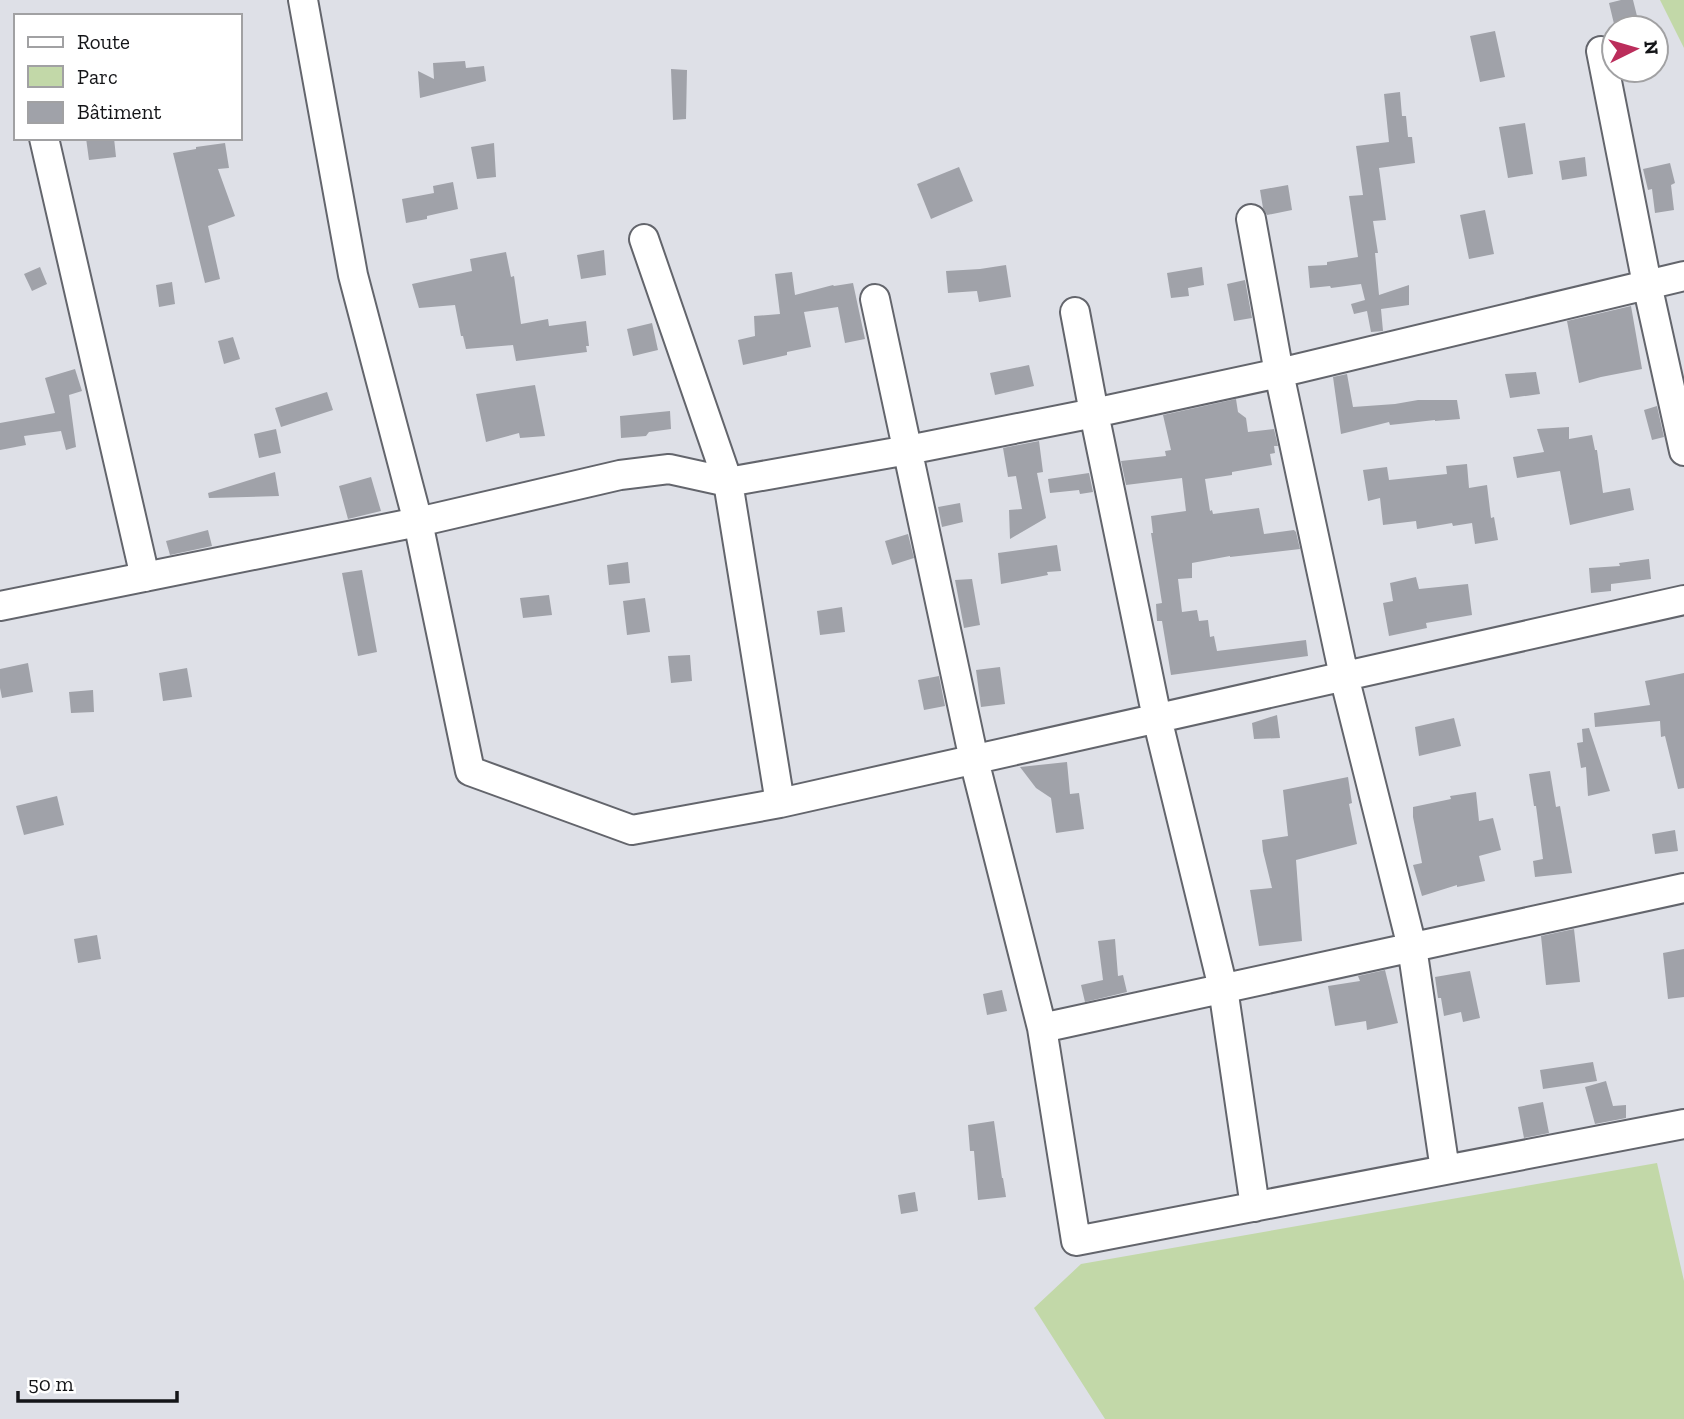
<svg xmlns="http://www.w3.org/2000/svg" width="1684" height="1419" font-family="'Zilla Slab',serif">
	<rect width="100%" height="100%" fill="#dee0e7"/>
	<path fill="#c2d8a8" d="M 1660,0 L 1684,0 L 1684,48 Z
		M 1657,1163 L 1684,1281 L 1684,1419 L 1105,1419 L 1034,1308 L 1081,1264 Z"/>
	<path fill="#a0a2a9" d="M 1621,0 L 1633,0 L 1639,24 L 1623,28 L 1615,28 L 1609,3 Z
		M 1495,31 L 1505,77 L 1480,82 L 1470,36 Z
		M 465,61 L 466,68 L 484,66 L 486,81 L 420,98 L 418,71 L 434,79 L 433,63 Z
		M 671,69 L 687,70 L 686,119 L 673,120 Z
		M 1400,92 L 1402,116 L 1406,116 L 1408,137 L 1412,137 L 1415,163 L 1379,168 L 1386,220 L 1373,221 L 1378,253 L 1375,253 L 1379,295 L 1409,285 L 1409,305 L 1381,309 L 1383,331 L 1371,332 L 1367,311 L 1354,314 L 1351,304 L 1365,300 L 1361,284 L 1331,288 L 1330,286 L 1310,288 L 1308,266 L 1327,265 L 1327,262 L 1358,257 L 1349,196 L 1363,195 L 1356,146 L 1389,142 L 1384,94 Z
		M 1525,123 L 1533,174 L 1508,178 L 1499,127 Z
		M 86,138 L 114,138 L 116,157 L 89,160 Z
		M 225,143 L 229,168 L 218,169 L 235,216 L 208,226 L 220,279 L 205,283 L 173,153 L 196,149 L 196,147 Z
		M 494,143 L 496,177 L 477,179 L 471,147 Z
		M 1585,157 L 1587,176 L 1562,180 L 1559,161 Z
		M 1670,163 L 1675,183 L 1671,185 L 1674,210 L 1655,213 L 1652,189 L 1648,190 L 1643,169 Z
		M 959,167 L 973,201 L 931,219 L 917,184 Z
		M 453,182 L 458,209 L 427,216 L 427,219 L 406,223 L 402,199 L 434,193 L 433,186 Z
		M 1288,185 L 1292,210 L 1267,215 L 1263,208 L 1260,190 Z
		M 1485,210 L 1494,254 L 1469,259 L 1460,215 Z
		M 604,250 L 606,275 L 581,279 L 577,255 Z
		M 506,252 L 511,277 L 514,276 L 521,324 L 548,319 L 549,326 L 586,321 L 589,346 L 586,346 L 587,352 L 516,361 L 513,345 L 466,349 L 463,336 L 461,336 L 455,305 L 419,308 L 412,284 L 472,271 L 470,259 Z
		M 1006,265 L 1011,297 L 979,302 L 977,291 L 948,293 L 946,271 L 980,269 Z
		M 40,267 L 47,284 L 32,291 L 24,274 Z
		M 1202,267 L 1204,285 L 1188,288 L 1189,296 L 1171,298 L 1167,273 Z
		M 792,272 L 795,295 L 833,285 L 834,286 L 853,283 L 865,339 L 845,343 L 838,307 L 804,312 L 811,347 L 787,352 L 787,355 L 743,365 L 738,340 L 755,336 L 754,316 L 780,314 L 775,274 Z
		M 1245,280 L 1252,318 L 1234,321 L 1227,284 Z
		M 172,282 L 175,304 L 159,307 L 156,285 Z
		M 1631,306 L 1642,369 L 1601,377 L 1579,383 L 1567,321 Z
		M 652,323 L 658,350 L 633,356 L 627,329 Z
		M 233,337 L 240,359 L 224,364 L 218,341 Z
		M 1029,365 L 1034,386 L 995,395 L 990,373 Z
		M 75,369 L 82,391 L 69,395 L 76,447 L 66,450 L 61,431 L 24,436 L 26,445 L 0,450 L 0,423 L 55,413 L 45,378 Z
		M 1536,372 L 1540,394 L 1510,398 L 1505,374 Z
		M 1347,374 L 1353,407 L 1395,404 L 1418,400 L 1457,400 L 1460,419 L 1435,421 L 1435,420 L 1390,425 L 1389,422 L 1341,434 L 1333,377 Z
		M 535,385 L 545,436 L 520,438 L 519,433 L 486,442 L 476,394 Z
		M 327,392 L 333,410 L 281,427 L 275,408 Z
		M 1236,399 L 1238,412 L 1246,418 L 1248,432 L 1274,429 L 1278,446 L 1274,446 L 1275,453 L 1270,454 L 1272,465 L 1232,472 L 1232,475 L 1205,479 L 1210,511 L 1212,510 L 1213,514 L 1259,508 L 1264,534 L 1294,530 L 1296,532 L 1300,549 L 1230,557 L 1230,556 L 1192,563 L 1192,578 L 1178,579 L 1182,612 L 1197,610 L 1199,621 L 1208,620 L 1210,637 L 1214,636 L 1217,651 L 1306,640 L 1308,656 L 1171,675 L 1162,621 L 1157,621 L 1156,604 L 1162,603 L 1151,533 L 1153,533 L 1151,516 L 1186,511 L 1182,478 L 1126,485 L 1121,461 L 1166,456 L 1165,451 L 1171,450 L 1163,415 Z
		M 1657,406 L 1664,437 L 1652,440 L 1644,410 Z
		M 670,411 L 671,429 L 649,432 L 646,436 L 621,438 L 620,416 Z
		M 1569,427 L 1569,439 L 1592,435 L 1595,450 L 1597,450 L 1603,493 L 1630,488 L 1634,510 L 1570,525 L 1560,471 L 1517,478 L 1513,457 L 1544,452 L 1537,429 Z
		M 276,429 L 281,453 L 259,458 L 254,434 Z
		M 1039,441 L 1043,472 L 1037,473 L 1046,518 L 1010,539 L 1009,510 L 1022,509 L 1016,476 L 1008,477 L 1003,448 Z
		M 1467,464 L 1469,488 L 1487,485 L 1491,518 L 1494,517 L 1498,540 L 1475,544 L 1472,523 L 1453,526 L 1452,523 L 1417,529 L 1416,521 L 1383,525 L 1380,498 L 1368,501 L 1363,470 L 1387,467 L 1389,480 L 1447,474 L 1446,466 Z
		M 275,472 L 279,496 L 209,498 L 208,493 Z
		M 1089,473 L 1093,492 L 1080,494 L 1079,490 L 1050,493 L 1048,479 Z
		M 371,477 L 381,511 L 348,519 L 339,486 Z
		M 960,503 L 963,522 L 942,527 L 938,507 Z
		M 208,530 L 212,546 L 170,555 L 166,541 Z
		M 908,534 L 914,558 L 892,565 L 885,541 Z
		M 1057,545 L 1061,571 L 1047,572 L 1048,575 L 1001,584 L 998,553 Z
		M 1649,559 L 1651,579 L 1611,584 L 1611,591 L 1591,593 L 1589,568 L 1620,566 L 1619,563 Z
		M 628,562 L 630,583 L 609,585 L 607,565 Z
		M 362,570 L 377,652 L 358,656 L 342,573 Z
		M 1416,577 L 1419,589 L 1468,584 L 1472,615 L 1426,623 L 1427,628 L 1389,636 L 1383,603 L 1393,601 L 1390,583 Z
		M 972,579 L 980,625 L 964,628 L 955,580 Z
		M 549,595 L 552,615 L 523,618 L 520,598 Z
		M 645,598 L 650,632 L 627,635 L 623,601 Z
		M 842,607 L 845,632 L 820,635 L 817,611 Z
		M 690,655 L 692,681 L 671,683 L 668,656 Z
		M 28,663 L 33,692 L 2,698 L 0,688 L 0,669 Z
		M 1000,667 L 1005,704 L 981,707 L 976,670 Z
		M 187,668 L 192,697 L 163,701 L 159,673 Z
		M 1684,673 L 1684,788 L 1678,789 L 1665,736 L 1661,737 L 1660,721 L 1595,727 L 1594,713 L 1650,705 L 1645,681 Z
		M 939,676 L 945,706 L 924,710 L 918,680 Z
		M 93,690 L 94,712 L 71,713 L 69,692 Z
		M 1277,715 L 1280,738 L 1254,739 L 1252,723 Z
		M 1454,718 L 1461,746 L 1419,756 L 1415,727 Z
		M 1589,728 L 1610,791 L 1588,796 L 1586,767 L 1581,768 L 1577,743 L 1583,742 L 1582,729 Z
		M 1067,762 L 1070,794 L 1079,793 L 1084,829 L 1056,833 L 1051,798 L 1036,788 L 1020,767 Z
		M 1550,771 L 1556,807 L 1560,806 L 1572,873 L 1535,877 L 1533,861 L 1543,859 L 1536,806 L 1534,806 L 1529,774 Z
		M 1348,777 L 1352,803 L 1349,804 L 1357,844 L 1296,860 L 1302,941 L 1259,946 L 1250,890 L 1272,888 L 1263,851 L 1262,840 L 1288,836 L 1283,790 Z
		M 1476,792 L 1479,821 L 1493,818 L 1501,850 L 1479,856 L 1485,881 L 1457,887 L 1457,885 L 1422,896 L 1413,865 L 1422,863 L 1413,817 L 1413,807 L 1451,799 L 1450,796 Z
		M 57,796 L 64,825 L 24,835 L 16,806 Z
		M 1675,830 L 1678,851 L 1655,854 L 1652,834 Z
		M 1574,929 L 1580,982 L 1546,985 L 1541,936 Z
		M 97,935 L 101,959 L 78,963 L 74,939 Z
		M 1115,939 L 1118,976 L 1123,975 L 1127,992 L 1085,1002 L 1081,985 L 1103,980 L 1098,941 Z
		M 1684,949 L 1684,997 L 1668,999 L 1663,953 Z
		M 1385,970 L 1398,1023 L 1367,1030 L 1366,1021 L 1335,1026 L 1328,986 L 1360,981 L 1358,976 Z
		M 1470,971 L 1480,1018 L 1463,1022 L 1461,1012 L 1444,1016 L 1441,998 L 1438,998 L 1435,977 Z
		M 1002,990 L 1007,1011 L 987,1015 L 983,994 Z
		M 1593,1062 L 1597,1081 L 1543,1089 L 1540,1070 Z
		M 1606,1081 L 1613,1106 L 1626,1105 L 1626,1118 L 1595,1124 L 1585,1087 Z
		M 1543,1102 L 1549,1133 L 1524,1138 L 1518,1107 Z
		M 994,1121 L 1002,1178 L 1003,1178 L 1006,1197 L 978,1200 L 974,1151 L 970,1151 L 968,1125 Z
		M 915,1192 L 918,1211 L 901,1214 L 898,1195 Z"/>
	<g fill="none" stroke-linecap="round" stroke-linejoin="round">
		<defs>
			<path id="minor" d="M 303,0 L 353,275 L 418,522 L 470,771 L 632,830 L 780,803 L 1684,600
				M 1601,51 L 1647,284 L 1684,451
				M 44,138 L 145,577
				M 1251,219 L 1279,373 L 1344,676 L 1412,947 L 1445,1170
				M 644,239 L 728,482 L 780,803
				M 875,299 L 974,760 L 1042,1028 L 1076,1241 L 1684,1124
				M 1075,312 L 1094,413 L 1157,718 L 1223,988 L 1255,1207
				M 0,606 L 418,522 L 620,475 L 669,469 L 728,482 L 908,450 L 1094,413 L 1279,373 L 1684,276
				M 1042,1028 L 1684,888"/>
		</defs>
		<use href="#minor" stroke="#63656c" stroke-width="32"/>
		<use href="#minor" stroke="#fff" stroke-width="28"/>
	</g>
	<rect x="14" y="14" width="228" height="126" fill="#ffffff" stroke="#a1a1a3" stroke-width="2"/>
	<rect x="28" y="37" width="35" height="10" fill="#ffffff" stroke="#a1a1a3" stroke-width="2"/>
	<text x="77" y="49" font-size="21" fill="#141518">Route</text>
	<rect x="28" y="66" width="35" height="21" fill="#c2d8a8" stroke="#a1a1a3" stroke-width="2"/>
	<text x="77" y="84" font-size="21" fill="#141518">Parc</text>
	<rect x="28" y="102" width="35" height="21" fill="#a0a2a9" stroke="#a1a1a3" stroke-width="2"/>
	<text x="77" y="119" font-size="21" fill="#141518">Bâtiment</text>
	<g transform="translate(1635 49) rotate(85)"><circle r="33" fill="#ffffff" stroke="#a1a1a3" stroke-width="2"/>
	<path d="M0-5L12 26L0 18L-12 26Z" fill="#bb2d5b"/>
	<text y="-10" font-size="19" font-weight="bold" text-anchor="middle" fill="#141518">N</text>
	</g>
	<path d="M18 1391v10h159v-10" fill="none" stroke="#141518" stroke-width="3.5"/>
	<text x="28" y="1391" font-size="21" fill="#141518" stroke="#ffffff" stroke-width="5" paint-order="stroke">50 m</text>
</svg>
